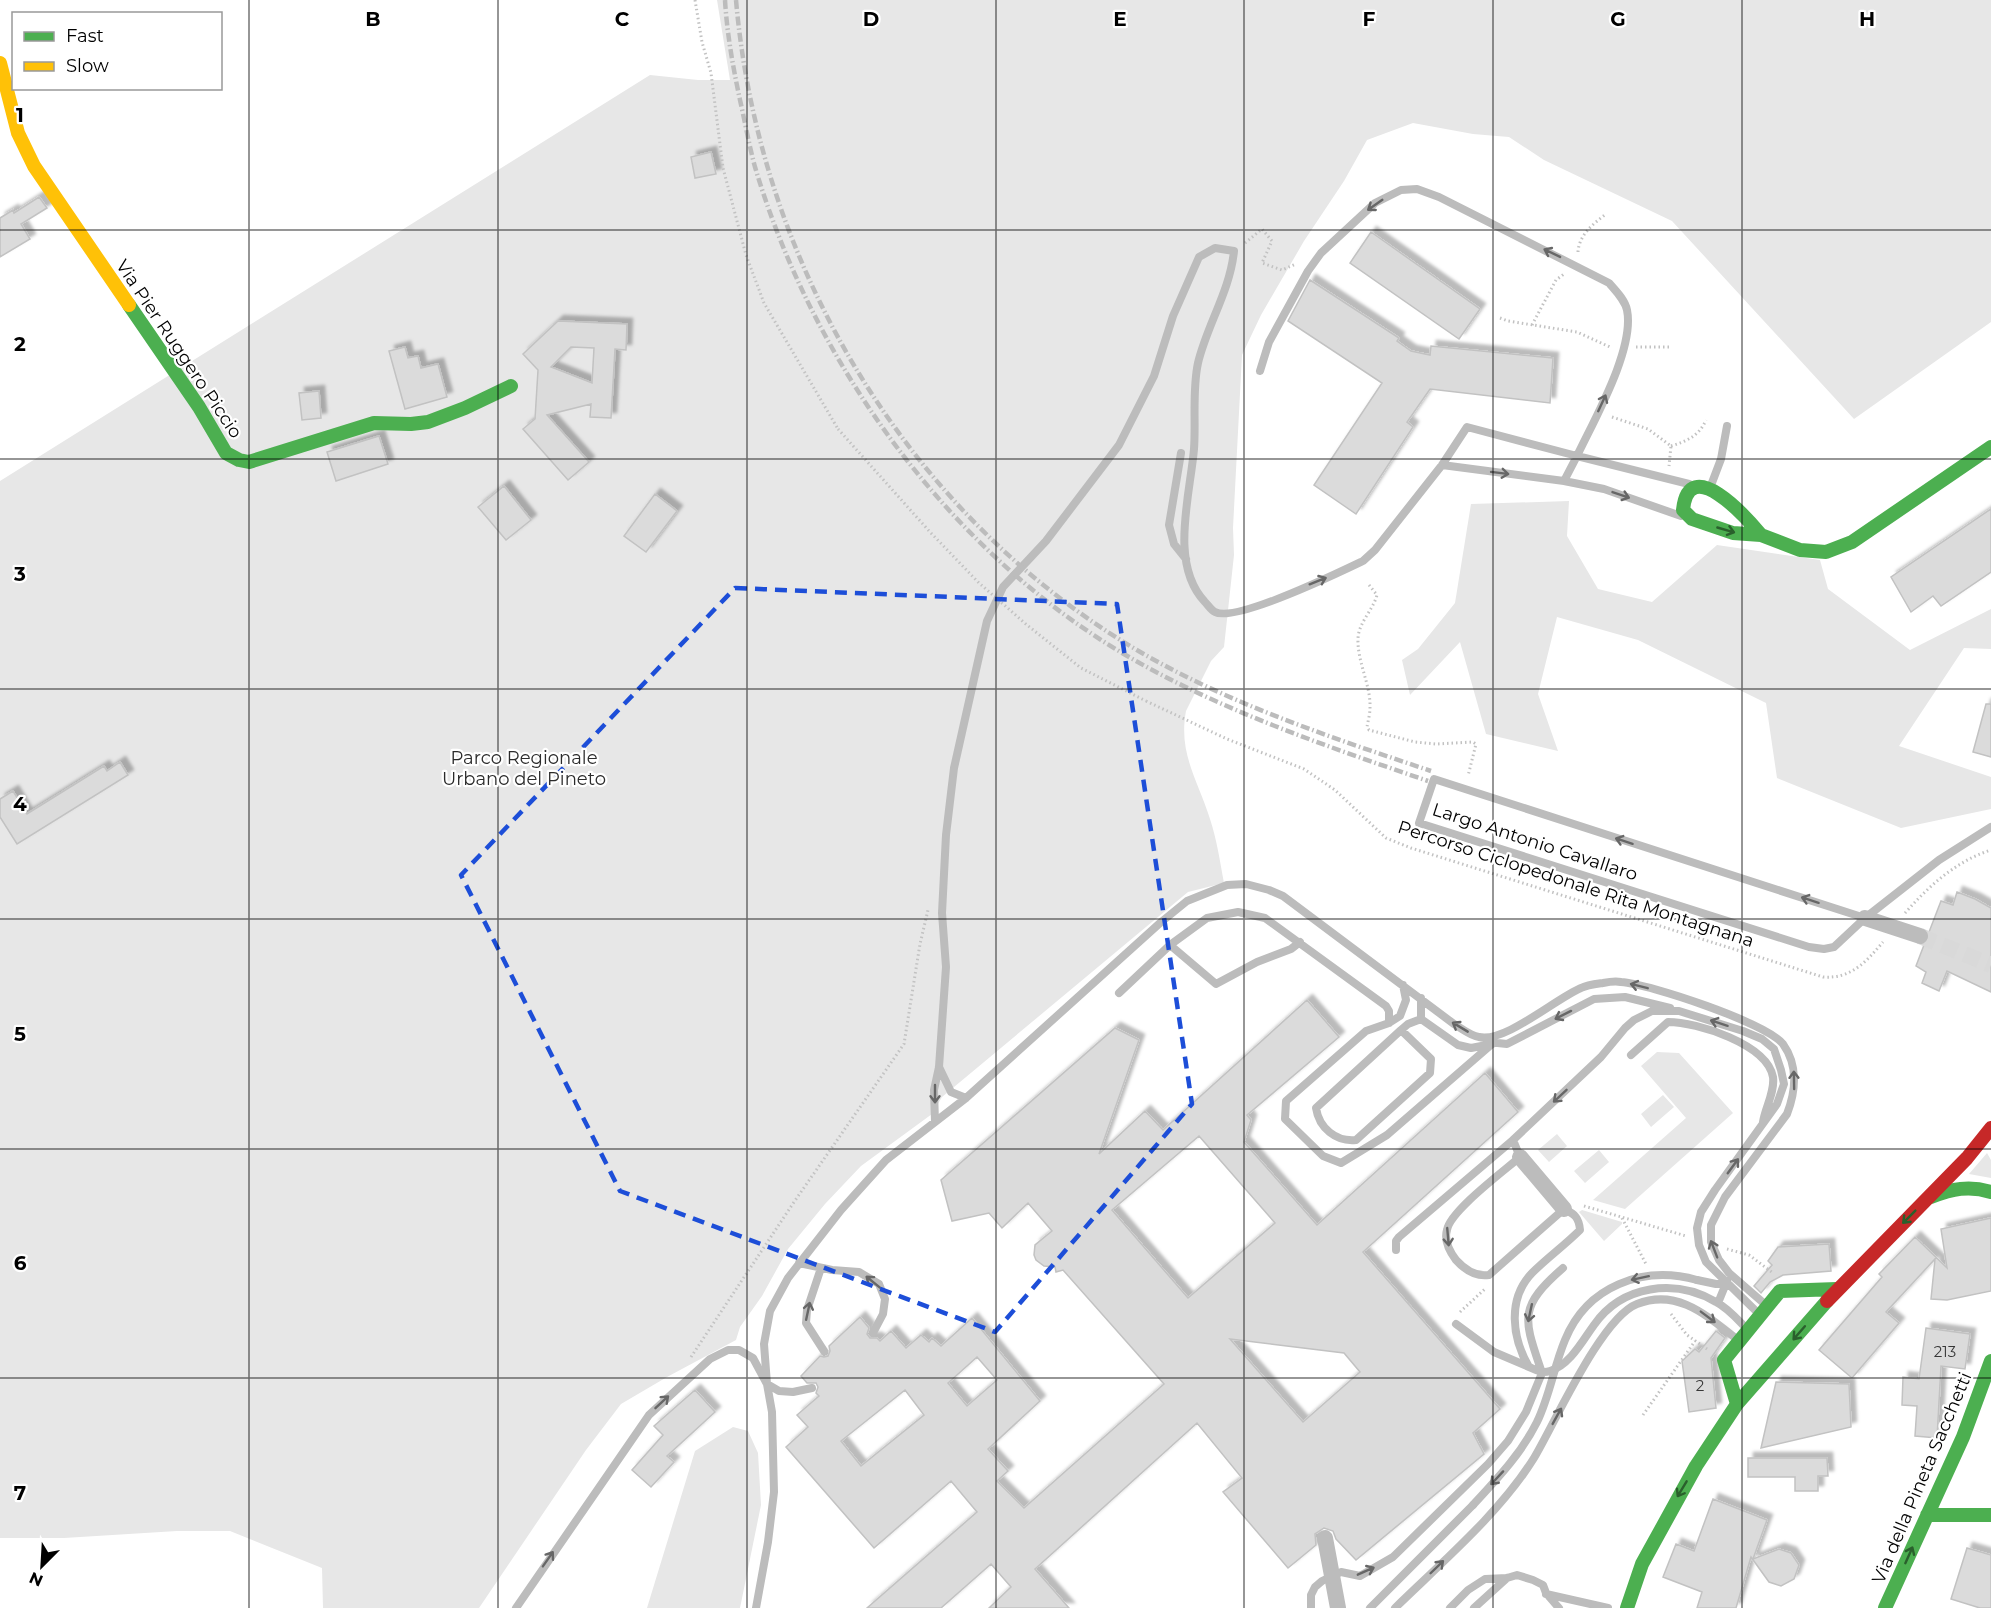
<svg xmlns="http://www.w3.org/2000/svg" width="1991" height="1608" font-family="Montserrat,sans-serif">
	<defs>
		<filter id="shadow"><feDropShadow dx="5.5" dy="-5.5" stdDeviation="1.5" flood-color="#0004"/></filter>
	</defs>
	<rect width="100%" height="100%" fill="#fff"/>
	<path fill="#e7e7e7" d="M 717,0 L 1991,0 L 1991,322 L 1854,419 L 1672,221 L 1544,160 L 1509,137 L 1473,134 L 1413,123 L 1367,140 L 1344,181 L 1304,241 L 1261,315 L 1242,355 L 1233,528 L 1234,555 L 1224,647 L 1211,661 L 1186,711 C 1178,754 1198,780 1210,819 C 1217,840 1220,862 1224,883 L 1188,892 L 942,1097 L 932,1114 L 861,1166 L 825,1204 L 788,1249 L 762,1296 L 740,1327 L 736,1340 L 667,1377 L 621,1404 L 586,1450 L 479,1608 L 323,1608 L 322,1568 L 230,1531 L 177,1531 L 64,1538 L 0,1538 L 0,481 L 650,75 L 698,80 L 730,80 Z
		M 1569,501 L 1567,536 L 1598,589 L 1652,602 L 1717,545 L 1820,560 L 1828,589 L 1910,650 L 1991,609 L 1991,649 L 1964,648 L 1899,746 L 1991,777 L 1991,809 L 1901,828 L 1777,778 L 1766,703 L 1638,640 L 1557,617 L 1538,694 L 1558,751 L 1486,734 L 1460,642 L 1410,695 L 1402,660 L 1418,649 L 1455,603 L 1471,504 Z
		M 1657,1052 L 1679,1053 L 1733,1113 L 1625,1209 L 1593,1200 L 1686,1118 L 1641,1066 Z
		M 1663,1095 L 1674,1107 L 1651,1127 L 1641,1114 Z
		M 1557,1134 L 1567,1146 L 1549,1162 L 1538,1150 Z
		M 1599,1150 L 1609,1162 L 1585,1183 L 1574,1171 Z
		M 1987,1153 L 1991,1160 L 1991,1178 L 1969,1174 Z
		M 1582,1210 L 1622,1222 L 1622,1224 L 1604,1241 L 1579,1212 Z
		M 733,1427 L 748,1431 L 758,1453 L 761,1505 L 740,1608 L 647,1608 L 695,1451 Z"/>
	<path fill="#dbdbdb" stroke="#c2c2c2" stroke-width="1.5" fill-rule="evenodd" filter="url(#shadow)" d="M 711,152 L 716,174 L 695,178 L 691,157 Z
		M 39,197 L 47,208 L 21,224 L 30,239 L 0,257 L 0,218 L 13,210 L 14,213 Z
		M 1371,232 L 1480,309 L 1459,339 L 1350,263 Z
		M 1310,280 L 1399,338 L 1397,341 L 1411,351 L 1430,355 L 1431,346 L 1553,358 L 1550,403 L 1430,389 L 1407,422 L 1413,427 L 1356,514 L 1314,485 L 1382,383 L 1288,321 Z
		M 558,321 L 627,324 L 626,350 L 615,349 L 611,418 L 590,417 L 591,404 L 547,415 L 589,462 L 568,480 L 523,429 L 535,419 L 538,370 L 523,354 ZM 571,347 L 594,348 L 592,383 L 551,367 Z
		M 405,347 L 408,358 L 418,356 L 421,368 L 438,364 L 447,397 L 405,409 L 389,351 Z
		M 319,391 L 321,418 L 302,420 L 299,393 Z
		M 379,436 L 388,464 L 336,481 L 327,452 Z
		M 504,486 L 531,520 L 506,540 L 478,507 Z
		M 655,494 L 677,511 L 646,552 L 624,536 Z
		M 1991,509 L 1991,572 L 1941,606 L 1933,596 L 1911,612 L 1891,577 Z
		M 1986,704 L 1991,704 L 1991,757 L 1973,752 Z
		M 120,762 L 128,775 L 17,844 L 0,817 L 0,799 L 13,791 L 27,814 L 104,766 L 107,771 Z
		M 1957,892 L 1975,899 L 1991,908 L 1991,992 L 1947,971 L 1939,991 L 1922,983 L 1926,972 L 1916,966 L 1924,945 L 1930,940 L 1929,932 L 1941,901 L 1953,905 Z
		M 1307,1000 L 1339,1037 L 1247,1115 L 1251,1120 L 1244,1142 L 1317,1225 L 1485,1073 L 1518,1112 L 1363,1252 L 1500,1409 L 1473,1433 L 1484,1454 L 1356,1560 L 1336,1539 L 1333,1531 L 1324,1528 L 1315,1534 L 1316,1545 L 1288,1568 L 1223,1492 L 1242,1478 L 1197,1423 L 1035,1569 L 1069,1608 L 989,1608 L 1011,1587 L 991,1564 L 941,1608 L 867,1608 L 977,1512 L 951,1481 L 874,1548 L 786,1447 L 808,1427 L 797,1415 L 819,1396 L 816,1393 L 818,1387 L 816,1383 L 807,1383 L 801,1376 L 820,1356 L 824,1357 L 828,1356 L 830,1351 L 829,1346 L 860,1317 L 869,1328 L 867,1334 L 870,1338 L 877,1338 L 880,1341 L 891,1331 L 906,1348 L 921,1335 L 929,1342 L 932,1338 L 941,1346 L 972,1318 L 1040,1401 L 988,1449 L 1008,1471 L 997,1481 L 1024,1508 L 1164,1384 L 1063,1270 L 1056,1272 L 1055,1267 L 1044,1266 L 1036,1260 L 1034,1255 L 1035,1245 L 1052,1231 L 1028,1203 L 1002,1228 L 989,1213 L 952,1221 L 941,1180 L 1115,1028 L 1139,1040 L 1099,1154 L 1145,1111 L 1163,1130 ZM 1199,1136 L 1275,1223 L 1188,1298 L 1112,1210 ZM 1230,1339 L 1344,1353 L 1360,1372 L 1303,1422 ZM 977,1357 L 997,1380 L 967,1406 L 948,1383 ZM 905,1390 L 924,1415 L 861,1466 L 841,1441 Z
		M 1991,1218 L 1991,1291 L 1947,1300 L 1931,1299 L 1935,1259 L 1886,1312 L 1899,1323 L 1852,1378 L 1819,1350 L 1882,1277 L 1879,1274 L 1915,1237 L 1947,1268 L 1941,1229 Z
		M 1829,1244 L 1831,1271 L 1783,1275 L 1770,1282 L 1761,1293 L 1754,1286 L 1772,1265 L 1768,1261 L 1778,1247 Z
		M 1926,1328 L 1970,1334 L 1965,1369 L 1941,1366 L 1937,1438 L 1915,1436 L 1917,1406 L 1902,1405 L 1903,1377 L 1919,1379 Z
		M 1716,1331 L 1725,1338 L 1711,1358 L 1716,1408 L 1689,1412 L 1682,1361 L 1695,1349 L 1699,1352 Z
		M 1776,1382 L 1849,1384 L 1851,1427 L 1761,1448 Z
		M 695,1390 L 715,1412 L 667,1456 L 674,1462 L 651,1487 L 632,1470 L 663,1435 L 654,1426 Z
		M 1748,1458 L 1827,1458 L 1828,1476 L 1818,1476 L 1818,1491 L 1795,1491 L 1795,1477 L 1748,1477 Z
		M 1713,1499 L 1767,1520 L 1753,1559 L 1779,1549 L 1791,1553 L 1799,1565 L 1794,1579 L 1781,1586 L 1769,1582 L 1751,1557 L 1736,1608 L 1697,1608 L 1702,1592 L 1663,1577 L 1676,1544 L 1694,1551 Z
		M 1967,1548 L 1991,1555 L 1991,1608 L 1980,1608 L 1951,1599 Z"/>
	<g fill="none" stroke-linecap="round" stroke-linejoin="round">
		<path stroke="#d9d9d9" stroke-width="16" stroke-dasharray="16 8" stroke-linecap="butt" d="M 1920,936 L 1991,965"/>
		<path stroke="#c2c2c2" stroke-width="3" stroke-dasharray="1.5 3" stroke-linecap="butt" d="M 695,0 L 702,42 L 711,73 L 723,168 L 746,255 L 764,303 L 838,429
			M 1245,243 L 1262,229 L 1272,241 L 1262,263 L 1282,270 L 1296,264
			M 1578,252 C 1579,235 1593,224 1606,214
			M 1500,318 L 1508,321 L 1577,332 L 1610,347
			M 1532,325 L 1556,280 L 1564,274
			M 1636,347 L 1669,347
			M 1612,417 L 1648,429 L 1671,446 L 1669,466
			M 1671,446 C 1687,441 1699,436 1706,420
			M 1369,585 L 1377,595 C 1373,610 1359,622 1358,638 C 1357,662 1371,685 1370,708 C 1370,714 1368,721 1367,727 L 1369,730 L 1415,742 L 1436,744 L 1473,742 L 1476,744 L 1468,776
			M 1146,701 L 1227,739 L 1304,769 L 1335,790 L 1386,838 L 1411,848 L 1823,977 C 1851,979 1866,962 1883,942
			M 1905,913 C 1929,886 1956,861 1991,850
			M 1584,1206 L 1686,1236
			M 1622,1218 L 1646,1264
			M 1727,1249 L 1749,1255 L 1773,1273
			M 1408,1303 L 1411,1300
			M 1460,1312 L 1486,1288
			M 1671,1314 L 1687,1335 L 1707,1349
			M 691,1357 L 794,1202 L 904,1044 L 920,944 L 928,910
			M 1643,1415 L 1695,1341"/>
		<path stroke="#bcbcbc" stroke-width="8" d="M 1260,371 L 1269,342 L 1308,271 L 1321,253 L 1375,203 L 1401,190 L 1417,189 L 1439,197 L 1609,283 C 1616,291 1625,300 1627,310 C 1635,349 1594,420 1577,456 L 1689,484
			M 1181,453 L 1169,525 L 1174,544 L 1186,559
			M 1564,481 L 1604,489 L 1681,516
			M 1710,488 L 1721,459 L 1727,426
			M 1865,918 L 1434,779 L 1419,823 L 1809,947 L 1824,949 L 1834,947 L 1865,918 L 1939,860 L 1991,827
			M 1170,945 L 1216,984 L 1257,962 L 1291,949 L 1300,942
			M 1403,985 L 1406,1000 L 1400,1016 L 1389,1023 L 1366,1031 L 1286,1101 L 1285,1119 L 1323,1156 L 1341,1163 L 1387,1135 L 1492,1044
			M 1119,993 L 1170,945 L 1207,918 L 1238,912 L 1265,918 L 1386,1006 L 1389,1011 L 1389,1023
			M 1421,998 L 1421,1019 L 1458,1045 L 1471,1048 L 1492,1044
			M 1401,1030 L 1431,1059 L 1430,1073 L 1356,1140 C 1336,1142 1319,1128 1316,1108 L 1401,1030 L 1408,1024 L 1421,1019
			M 1488,1042 L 1507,1044 L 1594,999 L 1625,997 L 1670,1008
			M 1631,1055 L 1668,1022 C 1697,1022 1767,1044 1773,1077 C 1775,1092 1765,1108 1763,1122
			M 939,1067 L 951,1092 L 966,1098
			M 935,1122 L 934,1090 L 939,1067 L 946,967 L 942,913 L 946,835 L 954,768 L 987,621 L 1003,587 L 1046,541 L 1119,445 L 1154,376 L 1173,316 L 1199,257 L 1215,248 L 1234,251 C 1230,291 1207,325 1198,363 C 1192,390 1196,422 1194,449 C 1190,496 1169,564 1205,602 C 1208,605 1211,610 1215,612 C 1235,623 1340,572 1363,561 L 1375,550 L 1442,465 L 1467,427 L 1577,456 L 1564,481 L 1442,465
			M 1396,1250 L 1396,1241 L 1399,1237 L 1513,1140
			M 799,1263 L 832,1270 L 859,1272 L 879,1284 L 885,1299 L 883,1314 L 873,1333
			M 821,1268 L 807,1310 L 806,1323 L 824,1351
			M 1697,1280 L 1716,1284 L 1726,1283
			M 1718,1303 L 1727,1281
			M 1456,1324 L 1494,1352 L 1529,1367
			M 1747,1329 C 1738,1320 1728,1308 1716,1302 C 1675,1278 1622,1285 1594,1325 C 1583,1340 1570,1365 1550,1371 C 1542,1374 1536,1370 1529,1367 C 1512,1338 1507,1299 1532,1273 C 1547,1258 1565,1245 1580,1230 C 1579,1218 1575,1214 1564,1209 L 1489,1275 C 1476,1277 1465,1270 1456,1260 C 1450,1252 1444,1240 1447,1230 C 1450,1211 1504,1171 1520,1157 L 1513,1140 L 1601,1057 L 1625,1028 L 1634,1020 L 1652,1011 L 1679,1011 L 1743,1031 L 1762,1039 L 1774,1049 L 1781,1070 L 1784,1084 L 1777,1104 L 1715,1190 L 1701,1212 L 1697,1228 L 1699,1245 L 1706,1262 L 1760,1315
			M 1546,1594 L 1608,1608
			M 516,1608 L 649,1415 L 710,1359 L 728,1350 L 739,1350 L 753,1358 L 767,1384 L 779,1391 L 793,1392 L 812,1388
			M 756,1608 L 768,1542 L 774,1492 L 772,1412 L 767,1384 L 764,1344 L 770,1311 L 788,1278 L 841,1210 L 886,1160 L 966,1098 L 1160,923 L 1187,901 L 1227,885 L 1246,884 L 1269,890 L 1283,896 L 1454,1024 C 1461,1028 1471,1036 1479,1037 C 1505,1043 1555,999 1581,988 C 1587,985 1596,984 1603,983 C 1608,982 1616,981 1621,982 C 1650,984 1766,1023 1783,1044 C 1798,1065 1796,1091 1787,1114 L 1725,1197 L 1711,1225 L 1711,1242 L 1719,1260 L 1729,1273 L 1767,1306
			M 1311,1608 L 1311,1595 L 1315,1587 L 1322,1581 L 1341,1572 L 1360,1576 L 1393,1557 L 1488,1464 L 1508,1441 L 1526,1412 L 1542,1373 C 1524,1319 1517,1308 1563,1268
			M 1370,1608 L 1473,1505
			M 1395,1608 C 1441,1563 1500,1513 1534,1458 C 1555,1423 1601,1318 1637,1304 C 1678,1288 1707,1316 1738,1340
			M 1450,1608 L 1468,1590 L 1485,1579 L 1507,1578 L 1517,1575 L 1533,1580 L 1543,1585 L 1546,1593 L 1559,1608
			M 1474,1608 L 1507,1578"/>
		<path stroke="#bcbcbc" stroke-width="16" d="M 1865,918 L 1920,936
			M 1520,1157 L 1564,1209"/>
		<path stroke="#4caf50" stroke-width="14" d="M 129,305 L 199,407 L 226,453 L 239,460 L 249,462 L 374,423 L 411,424 L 428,422 L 465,408 L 511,386
			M 1761,535 C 1746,517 1689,453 1683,510 L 1692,519 L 1733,533 L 1761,535 L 1800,550 L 1826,552 L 1852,542 L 1991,447
			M 1931,1197 C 1952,1189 1969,1185 1991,1192
			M 1737,1404 L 1724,1360 L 1780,1291 L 1837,1289
			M 1927,1515 L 1991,1515
			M 1627,1608 L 1642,1564 L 1696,1466 L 1737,1404 L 1827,1301
			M 1885,1608 L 1963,1437 L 1991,1361"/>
		<path stroke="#ffc107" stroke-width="14" d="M 0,63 L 18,133 L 34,166 L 129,305"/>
		<path stroke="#c62828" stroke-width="14" d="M 1827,1301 L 1967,1158 L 1991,1128"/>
		<path stroke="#bcbcbc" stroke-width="4.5" stroke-dasharray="9 3 1.5 3" stroke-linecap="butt" d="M 725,0 C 727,34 733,67 740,100 C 745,122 749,145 755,167 C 814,366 953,558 1136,661 C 1228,713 1329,747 1428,781
			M 736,0 C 759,266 909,518 1142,653 C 1232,705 1333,738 1431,771"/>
		<path stroke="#c2c2c2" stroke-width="3" stroke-dasharray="1.5 3" stroke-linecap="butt" d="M 838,429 L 930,532 L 979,583 L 1027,625 L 1081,668 L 1146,701"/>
		<path stroke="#bcbcbc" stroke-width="8" d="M 1473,1505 C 1497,1479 1521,1454 1537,1422 C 1550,1395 1554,1366 1565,1340 C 1587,1286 1643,1265 1697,1280"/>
		<path stroke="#bcbcbc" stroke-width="16" d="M 1325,1538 L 1338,1608"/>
	</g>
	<defs><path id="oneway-shaft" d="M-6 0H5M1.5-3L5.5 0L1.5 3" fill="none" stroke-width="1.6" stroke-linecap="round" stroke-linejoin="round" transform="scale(1.5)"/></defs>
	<g stroke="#676767">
		<use href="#oneway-shaft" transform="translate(1375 205) rotate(145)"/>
		<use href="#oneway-shaft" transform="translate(1552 253) rotate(-154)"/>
		<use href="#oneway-shaft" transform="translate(1602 403) rotate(-65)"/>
		<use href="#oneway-shaft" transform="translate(1500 473) rotate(7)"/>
		<use href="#oneway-shaft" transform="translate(1621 495) rotate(19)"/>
		<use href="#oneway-shaft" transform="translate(1318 581) rotate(-22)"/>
		<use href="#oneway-shaft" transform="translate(1624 841) rotate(-162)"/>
		<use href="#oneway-shaft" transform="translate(1810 900) rotate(-162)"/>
		<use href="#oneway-shaft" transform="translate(1639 986) rotate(-166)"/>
		<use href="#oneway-shaft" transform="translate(1563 1015) rotate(153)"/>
		<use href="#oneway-shaft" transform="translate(1719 1023) rotate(-162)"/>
		<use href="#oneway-shaft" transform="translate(1460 1027) rotate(-149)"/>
		<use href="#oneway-shaft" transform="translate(1794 1080) rotate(-91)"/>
		<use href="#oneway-shaft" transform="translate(935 1094) rotate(90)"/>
		<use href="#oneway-shaft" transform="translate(1560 1096) rotate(137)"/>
		<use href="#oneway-shaft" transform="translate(1733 1166) rotate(-54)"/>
		<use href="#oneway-shaft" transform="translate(1448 1237) rotate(85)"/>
		<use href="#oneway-shaft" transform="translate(1714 1249) rotate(-111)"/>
		<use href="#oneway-shaft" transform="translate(1640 1278) rotate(168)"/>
		<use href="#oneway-shaft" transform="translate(873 1282) rotate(-141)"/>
		<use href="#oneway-shaft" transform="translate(808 1311) rotate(-78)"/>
		<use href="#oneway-shaft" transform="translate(1530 1313) rotate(102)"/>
		<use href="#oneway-shaft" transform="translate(1708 1317) rotate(37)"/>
		<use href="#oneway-shaft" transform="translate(662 1402) rotate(-43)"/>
		<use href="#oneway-shaft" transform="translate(1557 1416) rotate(-61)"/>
		<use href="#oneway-shaft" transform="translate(1497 1478) rotate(133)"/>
		<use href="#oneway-shaft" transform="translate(548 1559) rotate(-55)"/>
		<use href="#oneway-shaft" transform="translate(1437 1567) rotate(-44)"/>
		<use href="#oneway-shaft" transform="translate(1366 1571) rotate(-24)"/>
	</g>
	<g stroke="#2a602c">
		<use href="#oneway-shaft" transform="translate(1726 530) rotate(16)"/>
		<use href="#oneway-shaft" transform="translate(1909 1217) rotate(135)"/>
		<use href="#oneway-shaft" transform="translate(1799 1333) rotate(131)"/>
		<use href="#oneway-shaft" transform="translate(1682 1489) rotate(121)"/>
		<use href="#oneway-shaft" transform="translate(1909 1555) rotate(-66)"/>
	</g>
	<path fill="none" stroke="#1d4ed8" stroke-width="4.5" stroke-dasharray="12 8" stroke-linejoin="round" d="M 735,588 L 1117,604 L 1192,1104 L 995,1332 L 620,1191 L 461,875 Z"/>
	<path fill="none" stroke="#000" stroke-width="1.5" stroke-opacity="0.55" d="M 249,0 L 249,1608M 498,0 L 498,1608M 747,0 L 747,1608M 996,0 L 996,1608M 1244,0 L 1244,1608M 1493,0 L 1493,1608M 1742,0 L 1742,1608M 0,230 L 1991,230M 0,459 L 1991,459M 0,689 L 1991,689M 0,919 L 1991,919M 0,1149 L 1991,1149M 0,1378 L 1991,1378"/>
	<g text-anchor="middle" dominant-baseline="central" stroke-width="4.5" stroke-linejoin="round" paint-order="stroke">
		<g font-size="15" fill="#373737">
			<text x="1945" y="1351">213</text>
			<text x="1700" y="1385">2</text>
		</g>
		<g font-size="18" fill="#000" stroke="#fff">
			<text transform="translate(179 349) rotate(56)">Via Pier Ruggero Piccio</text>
			<text transform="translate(1535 842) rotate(18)">Largo Antonio Cavallaro</text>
			<text transform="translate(1576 884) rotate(18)">Percorso Ciclopedonale Rita Montagnana</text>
			<text transform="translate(1922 1478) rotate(-67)">Via della Pineta Sacchetti</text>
		</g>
		<g font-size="18" fill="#2b2b2b" stroke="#fff">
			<text x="524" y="758">Parco Regionale<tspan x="524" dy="21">Urbano del Pineto</tspan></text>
		</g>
	</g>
	<g font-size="20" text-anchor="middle" font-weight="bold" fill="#000" stroke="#fff" stroke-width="4.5" stroke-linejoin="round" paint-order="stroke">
		<text x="373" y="26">B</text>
		<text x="622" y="26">C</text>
		<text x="871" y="26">D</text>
		<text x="1120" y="26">E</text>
		<text x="1369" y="26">F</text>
		<text x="1618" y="26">G</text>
		<text x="1867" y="26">H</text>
		<text x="20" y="122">1</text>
		<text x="20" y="351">2</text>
		<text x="20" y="581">3</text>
		<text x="20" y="811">4</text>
		<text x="20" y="1041">5</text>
		<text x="20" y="1270">6</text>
		<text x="20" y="1500">7</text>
	</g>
	<rect x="12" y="12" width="210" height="78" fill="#ffffff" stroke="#999999" stroke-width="1.5"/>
	<rect x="24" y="32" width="30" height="9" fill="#4caf50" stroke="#999999" stroke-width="1.5"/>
	<text x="66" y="42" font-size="18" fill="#000000">Fast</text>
	<rect x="24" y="62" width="30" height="9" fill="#ffc107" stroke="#999999" stroke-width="1.5"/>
	<text x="66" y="72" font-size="18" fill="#000000">Slow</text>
	<g transform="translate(42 1566) rotate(204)" stroke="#ffffff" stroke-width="4.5" paint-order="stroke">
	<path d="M0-4.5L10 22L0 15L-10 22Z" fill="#000000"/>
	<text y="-9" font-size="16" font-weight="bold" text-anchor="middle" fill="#000000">N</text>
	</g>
</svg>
